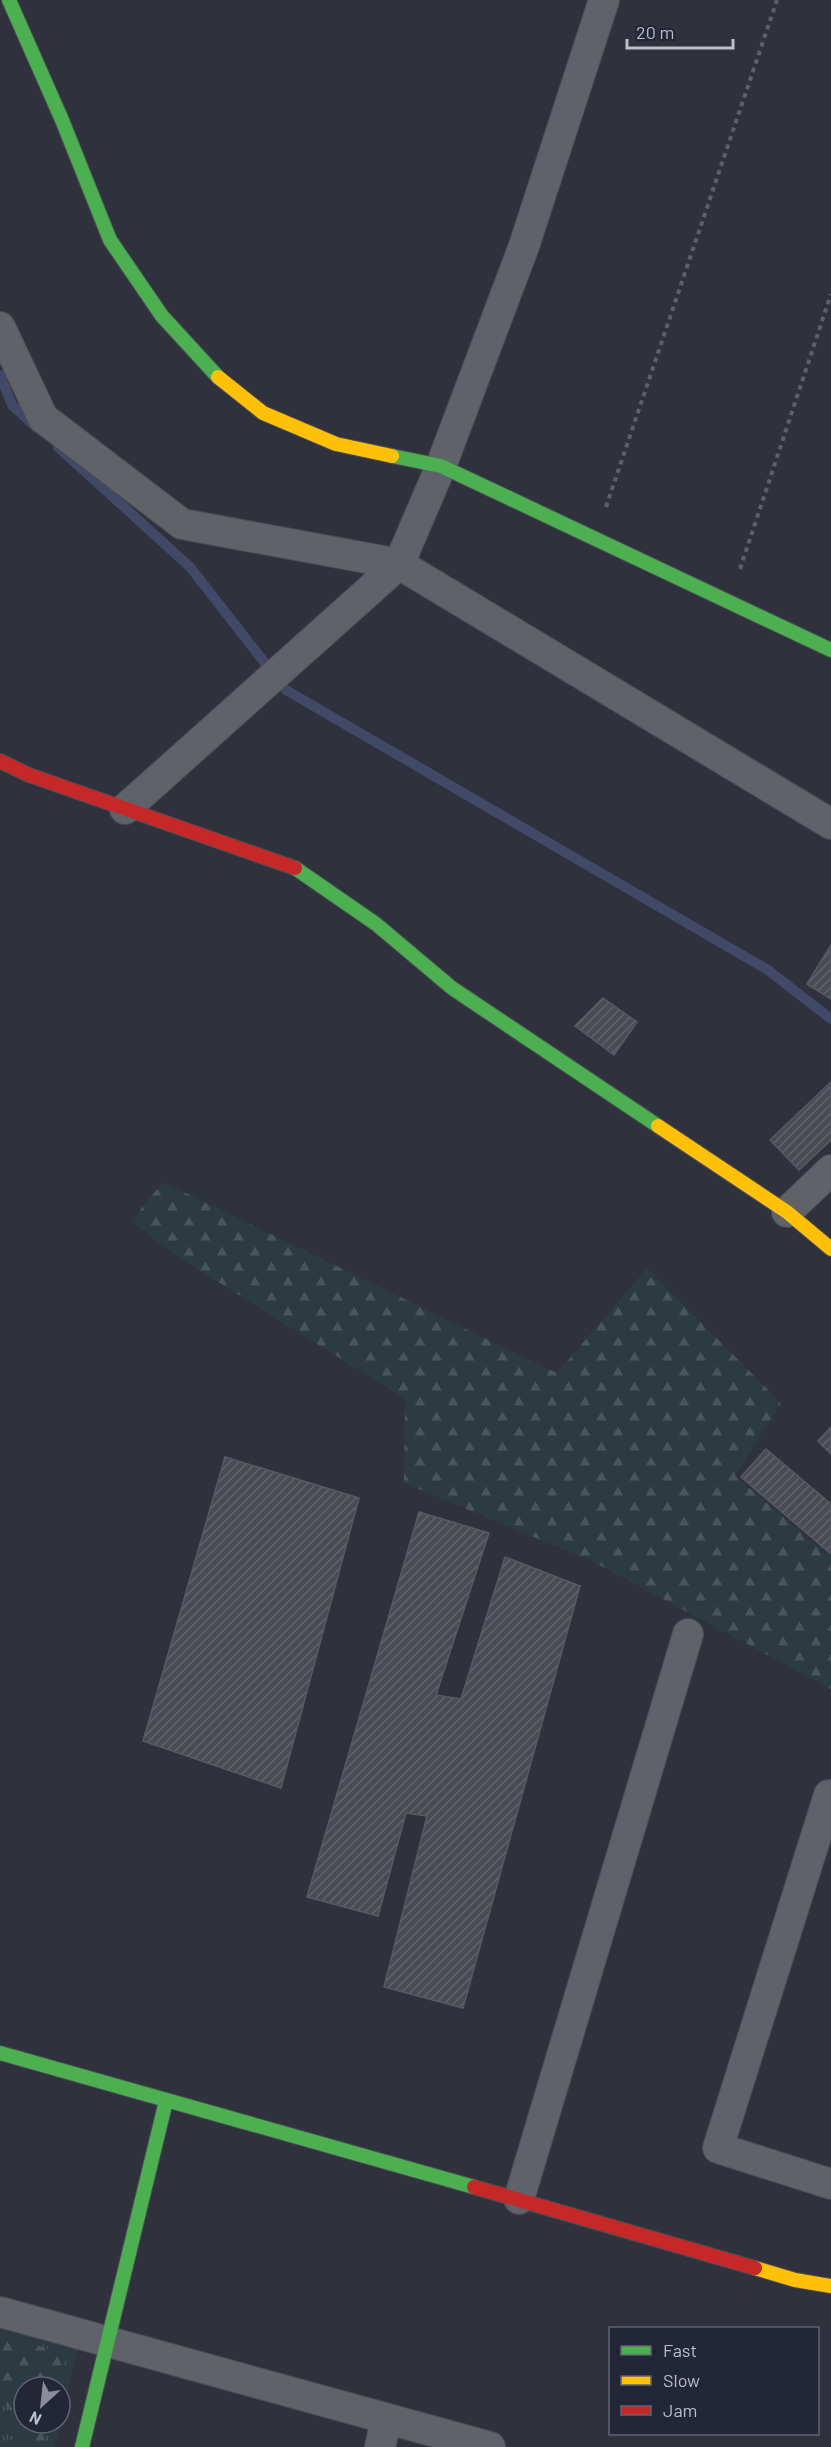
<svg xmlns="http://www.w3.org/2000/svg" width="831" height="2447" font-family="Barlow,sans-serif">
	<defs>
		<pattern id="grass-tufts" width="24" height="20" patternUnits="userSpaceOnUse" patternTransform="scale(1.5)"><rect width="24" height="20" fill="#2c3a41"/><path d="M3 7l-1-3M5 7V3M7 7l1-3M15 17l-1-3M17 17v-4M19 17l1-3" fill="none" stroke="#49555b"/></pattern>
		<pattern id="forest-firs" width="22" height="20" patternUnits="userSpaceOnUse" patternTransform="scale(1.5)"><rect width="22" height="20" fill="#2c3a41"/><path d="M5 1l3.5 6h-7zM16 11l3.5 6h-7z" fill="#49555b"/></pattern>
		<pattern id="building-hatch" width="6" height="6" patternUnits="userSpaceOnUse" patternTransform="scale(1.5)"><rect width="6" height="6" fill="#484b52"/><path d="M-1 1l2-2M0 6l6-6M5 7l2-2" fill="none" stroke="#60636a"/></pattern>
	</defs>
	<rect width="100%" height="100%" fill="#2f323c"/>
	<path fill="url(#grass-tufts)" d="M 0,2327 L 78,2348 L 60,2422 L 60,2387 L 24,2387 L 24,2423 L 60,2423 L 54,2447 L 0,2447 Z"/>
	<path fill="url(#forest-firs)" d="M 163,1182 L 557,1373 L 647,1268 L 781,1403 L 735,1476 L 831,1557 L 831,1689 L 594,1562 L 404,1483 L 405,1399 L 172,1253 L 131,1221 Z
		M 0,2334 L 67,2355 L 58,2387 L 24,2387 L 24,2423 L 49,2423 L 42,2447 L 36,2447 L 0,2396 Z"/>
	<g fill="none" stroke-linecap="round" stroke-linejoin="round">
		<path stroke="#414966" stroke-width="10" d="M 0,375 L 12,405 L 37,428
			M 58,447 L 190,567 L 286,690 L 768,970 L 831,1019"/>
	</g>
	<path fill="url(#building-hatch)" stroke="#585a63" stroke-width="1.5" d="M 831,945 L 831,999 L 807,984 Z
		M 603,998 L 637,1022 L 614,1055 L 575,1026 Z
		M 831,1082 L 831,1140 L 799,1170 L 770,1140 Z
		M 831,1427 L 831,1454 L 818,1441 Z
		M 766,1449 L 831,1504 L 831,1554 L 741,1477 Z
		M 225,1457 L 359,1498 L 281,1788 L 143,1741 Z
		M 419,1512 L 489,1533 L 436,1695 L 461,1699 L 505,1557 L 580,1586 L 463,2008 L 384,1987 L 427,1816 L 406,1813 L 378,1916 L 307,1897 Z"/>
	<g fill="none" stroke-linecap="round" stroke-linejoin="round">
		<defs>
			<path id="street" d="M 0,327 L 43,418 L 182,524 L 399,564 L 831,824
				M 125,809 L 399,564 L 441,466 L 524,246 L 604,0
				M 787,1212 L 831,1170
				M 831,1796 L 829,1795 L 718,2148 L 831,2184
				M 519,2199 L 688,1634
				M 0,2312 L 490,2447
				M 380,2447 L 386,2420"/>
			<path id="fast" d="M 9,0 L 62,120 L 110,240 L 162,316 L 218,377
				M 392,456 L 441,466 L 831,650
				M 295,868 L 376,924 L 452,988 L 658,1126
				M 0,2053 L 474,2187
				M 82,2447 L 166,2101"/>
			<path id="slow" d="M 218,377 L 263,413 L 336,444 L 392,456
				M 658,1126 L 787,1212 L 831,1249
				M 755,2268 L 795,2280 L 831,2286"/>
			<path id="jam" d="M 0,761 L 29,775 L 295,868
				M 474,2187 L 755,2268"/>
		</defs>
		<use href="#street" stroke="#4b4d55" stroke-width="32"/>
		<use href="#fast" stroke="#4b4d55" stroke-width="16"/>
		<use href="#slow" stroke="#4b4d55" stroke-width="16"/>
		<use href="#jam" stroke="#4b4d55" stroke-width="16"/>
		<path stroke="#5d6067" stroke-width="4" stroke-dasharray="4.5 4.5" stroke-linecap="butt" d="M 606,507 L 777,0
			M 740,569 L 831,294"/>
		<use href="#street" stroke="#60626a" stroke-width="30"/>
		<use href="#fast" stroke="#4caf50" stroke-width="14"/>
		<use href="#slow" stroke="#ffc107" stroke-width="14"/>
		<use href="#jam" stroke="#c62828" stroke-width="14"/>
	</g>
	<rect x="609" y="2327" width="210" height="108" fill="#232636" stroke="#606372" stroke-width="1.5"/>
	<rect x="621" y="2346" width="30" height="9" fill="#4caf50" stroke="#606372" stroke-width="1.5"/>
	<text x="663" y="2357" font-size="18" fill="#bbbecb">Fast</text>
	<rect x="621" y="2376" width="30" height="9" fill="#ffc107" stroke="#606372" stroke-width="1.5"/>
	<text x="663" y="2387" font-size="18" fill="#bbbecb">Slow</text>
	<rect x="621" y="2406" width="30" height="9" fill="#c62828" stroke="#606372" stroke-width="1.5"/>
	<text x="663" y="2417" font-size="18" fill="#bbbecb">Jam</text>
	<g transform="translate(42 2405) rotate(207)"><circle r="28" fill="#232636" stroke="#606372" stroke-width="1.5"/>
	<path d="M0-4.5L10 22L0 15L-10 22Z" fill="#8a8d99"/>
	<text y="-9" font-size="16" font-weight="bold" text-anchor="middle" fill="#bbbecb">N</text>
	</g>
	<path d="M627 39v9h106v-9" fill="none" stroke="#bbbecb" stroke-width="3"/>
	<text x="636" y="39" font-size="18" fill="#bbbecb" stroke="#232636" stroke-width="4.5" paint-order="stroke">20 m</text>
</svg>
